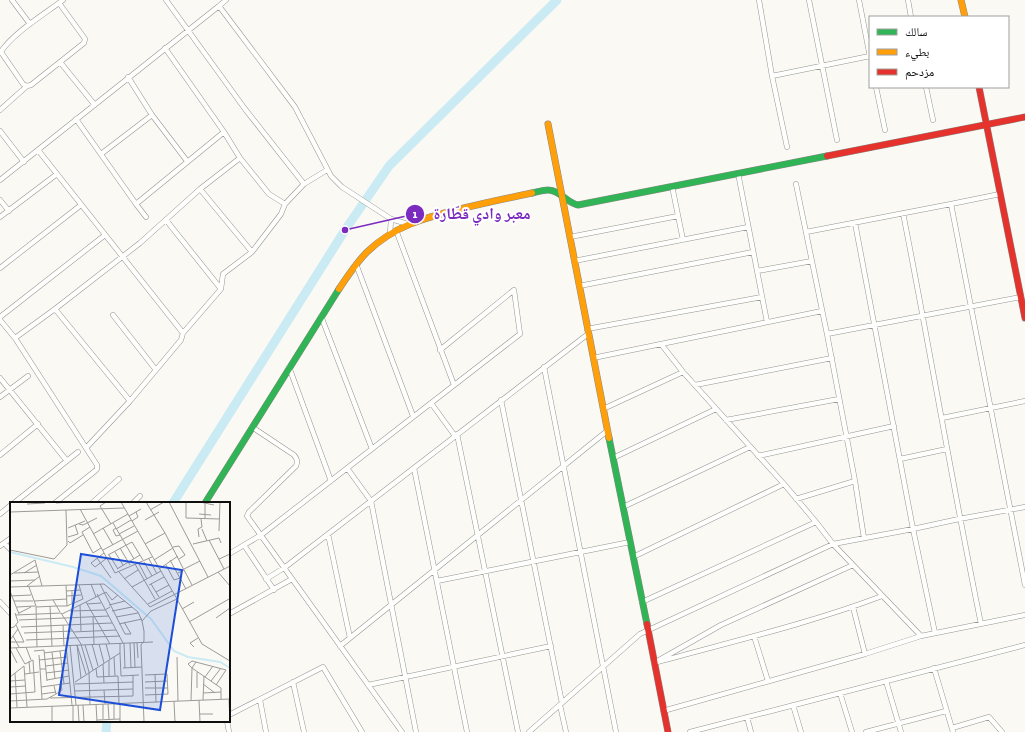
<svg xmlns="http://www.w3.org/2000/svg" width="1025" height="732" font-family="'Zilla Slab','Noto Naskh Arabic',serif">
	<rect width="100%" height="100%" fill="#faf9f4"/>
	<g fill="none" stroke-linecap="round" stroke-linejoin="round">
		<path stroke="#cbebf4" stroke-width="9" d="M 173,503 L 345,230 L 389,166 L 557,0
			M 106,732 L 107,721"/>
		<defs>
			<path id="street" d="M 12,0 L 30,24
				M 166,0 L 245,109 L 304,184
				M 759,0 L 772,76 L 787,147
				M 809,0 L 837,140
				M 859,0 L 870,57
				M 908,0 L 911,17
				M 219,6 L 226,0
				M 165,48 L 224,132 L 240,158 L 269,194 L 285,204
				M 1,52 L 23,84 L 27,86
				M 0,53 C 13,33 43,15 63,0
				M 60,62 L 94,104
				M 772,76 L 870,56
				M 128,77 L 152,115 L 187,161
				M 876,87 L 885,130
				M 926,87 L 933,120
				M 0,110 L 27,86 L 31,85 L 84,43 L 85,39 L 83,36 L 59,3
				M 76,119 L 136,204 L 146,217
				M 0,131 L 24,162
				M 38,150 L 183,333 L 181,340 L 130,401 L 86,448
				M 101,154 L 152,115
				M 738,173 L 767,322
				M 0,180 L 219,6 L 295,107 L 331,176 L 342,187 L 391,219 L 408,224
				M 796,184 L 827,334
				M 672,186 L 683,240
				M 200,189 L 252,252
				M 0,200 L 9,211
				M 136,204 L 224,132
				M 951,204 L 1000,194
				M 903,213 C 930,350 953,488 981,624
				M 0,217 L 57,174
				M 166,220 L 221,289
				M 855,223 L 913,529 L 935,633
				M 396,230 L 454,385
				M 806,232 L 951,204 L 1025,585
				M 390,234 L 391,219
				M 570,237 L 678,216
				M 574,261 L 748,227
				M 356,264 L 413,416
				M 0,268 L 81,205
				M 757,271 L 812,261
				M 579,286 L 753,252
				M 55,309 L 130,401
				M 113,315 L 156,370
				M 321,316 L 372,449
				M 0,317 L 105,235
				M 0,320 L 15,338 L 97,465 L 97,469 L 95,471 L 55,503
				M 587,329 L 762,297
				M 183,333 L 221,289 L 223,274 L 252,252 L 281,214 L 285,204 L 304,184 L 327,170
				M 15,338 L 55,309 L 140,243 L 200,189 L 240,158
				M 661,344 L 822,311
				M 593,358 L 661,344 L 683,372 L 784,484 L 816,522 L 833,544 L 921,636
				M 289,367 L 331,481
				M 544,367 L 616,732
				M 0,378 L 67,461
				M 695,385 L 832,358
				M 0,397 L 28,376
				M 501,400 L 562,703
				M 431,403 L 455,436
				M 603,409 L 683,372
				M 942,418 L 1025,401
				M 726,420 L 839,399
				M 252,427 L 294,455 C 297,459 298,461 296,466 L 249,512 L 247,516 L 402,732
				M 457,434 L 518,732
				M 0,455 L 38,424
				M 758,456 L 894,426
				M 613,458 L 716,409
				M 900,459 L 947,449
				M 347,468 L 371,501 L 416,732
				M 414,468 L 467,732
				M 855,481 L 864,538
				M 796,499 L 855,481 L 827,334 L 1021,297
				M 14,503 L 78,452
				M 92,503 L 119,479
				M 133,503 L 140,496
				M 623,507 L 750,447
				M 0,514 L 11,505
				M 328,534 L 350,638
				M 4,543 L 11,550
				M 244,545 L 274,590
				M 0,546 L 11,538
				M 229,554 L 261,535 L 520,334 L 514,290 L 440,350
				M 633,557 L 784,484
				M 853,565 L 721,625 L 654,663 C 730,642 808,624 882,596
				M 266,579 L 284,568 L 588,334
				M 437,581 L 630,542
				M 0,602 L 11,614
				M 642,602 L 816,522
				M 853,607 L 865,654
				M 229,614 L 292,579
				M 754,636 L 768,681
				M 340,646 L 607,431
				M 934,668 L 953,732
				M 886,681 L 901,732
				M 293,682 L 304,732
				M 368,685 L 551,646
				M 840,693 L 852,732
				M 260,700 L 266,732
				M 560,705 L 566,732
				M 793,705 L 801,732
				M 663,711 L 865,654 L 921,636 L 1025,615
				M 229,715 L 323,667 L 362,732
				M 747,717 L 751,732
				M 227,721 L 229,732
				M 952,728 L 989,717 L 1002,732
				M 529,732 L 640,634 L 833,544 L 913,529 L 959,519 L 1025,507
				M 690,732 L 1025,645
				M 866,732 L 946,711"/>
			<path id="fast" d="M 532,193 C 537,192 543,190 548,190 C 560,190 567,203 578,205 L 827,156
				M 609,438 L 647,624
				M 205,503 L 339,289"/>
			<path id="slow" d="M 961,0 L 965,17
				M 548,124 L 609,438
				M 339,289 C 347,277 356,263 367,252 C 394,226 424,218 460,209 C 484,203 508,198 532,193"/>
			<path id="jam" d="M 979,87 L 1025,318
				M 827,156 L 1025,117
				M 647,624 L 668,732"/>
		</defs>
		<use href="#street" stroke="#949492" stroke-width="5.5"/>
		<use href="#fast" stroke="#8b8a88" stroke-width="7"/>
		<use href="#slow" stroke="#8b8a88" stroke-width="7"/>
		<use href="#jam" stroke="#8b8a88" stroke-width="7"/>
		<use href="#street" stroke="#fefefd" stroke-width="4.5"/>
		<use href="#fast" stroke="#30b455" stroke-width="6"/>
		<use href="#slow" stroke="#ff9f0a" stroke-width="6"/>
		<use href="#jam" stroke="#e5322d" stroke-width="6"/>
	</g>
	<g transform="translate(10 502)">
		<rect width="220" height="220" fill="#faf9f4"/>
		<path fill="none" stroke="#cbebf4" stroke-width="2" d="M 0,50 L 63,65 L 91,74 L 141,117 L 164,149 L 178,155 L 210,160 L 220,166"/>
		<path fill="none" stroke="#9c9b98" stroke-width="1" d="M 96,0 L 90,4 L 101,22M 111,0 L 167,97 L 141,109 L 132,119M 159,0 L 198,75M 176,0 L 176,16 L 210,17M 190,0 L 204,3M 195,0 L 195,17M 46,1 L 62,0M 17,2 L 35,1M 70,7 L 105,71 L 142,55M 140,8 L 154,0M 0,10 L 114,6M 189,12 L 201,13M 119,14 L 131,7M 135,18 L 149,10M 122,19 L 128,15 L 126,10M 103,21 L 124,57M 69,22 L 73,23 L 87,16M 80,25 L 72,30 L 83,51 L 91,46M 58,26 L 75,19M 93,26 L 103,43M 106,26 L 103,28 L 106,34 L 110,33M 106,27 L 121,18M 192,27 L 197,39M 209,29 L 210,0M 155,31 L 174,68M 83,32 L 118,12M 109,32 L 124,24M 58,35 L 68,32 L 65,23M 189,35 L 188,27 L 192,25 L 191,17M 199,38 L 214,67M 58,39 L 60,41 L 73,33M 135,42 L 155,31 L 136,0M 183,42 L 209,36 L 211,41M 163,45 L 169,44 L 175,53 L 169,57M 110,46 L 120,63M 0,48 L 44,57 L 57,43 L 56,8M 93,48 L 128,29M 105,50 L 113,63M 94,51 L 81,61 L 85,65 L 97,56M 98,53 L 122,40 L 133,58M 99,53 L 108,67M 87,56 L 101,76M 139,57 L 147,72M 209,57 L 220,52M 144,58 L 163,46M 160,58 L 176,87M 128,60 L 137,77M 134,60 L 142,74M 125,62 L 145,97M 156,63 L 164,78 L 170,76M 107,67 L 130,53M 149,67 L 168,54M 174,67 L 190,59M 109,70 L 122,85 L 151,69M 208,70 L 220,84M 4,71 L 29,70M 14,71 L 27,63M 168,71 L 174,68 L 182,83M 0,73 L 25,58 L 32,84M 114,77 L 128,68M 0,79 L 25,78M 81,82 L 86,95M 90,82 L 115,132 L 121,132 L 114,120M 141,82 L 149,95M 56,83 L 57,104M 139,83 L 154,75M 17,84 L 30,74M 0,85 L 94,82 L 128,110 L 132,119 L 134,129 L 134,139 L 131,143 L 134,220M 19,85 L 26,104 L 27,145M 122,85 L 140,105M 62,88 L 62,102M 0,89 L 9,112M 56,89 L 70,88M 146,90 L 159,83M 87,92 L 113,141M 0,94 L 21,93M 57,94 L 71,93M 167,97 L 192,142 L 220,159M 43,98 L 50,110M 4,99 L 23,99M 24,99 L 57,97M 76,100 L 100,142M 77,102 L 91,101M 138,102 L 162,89M 70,103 L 71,129M 99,103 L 115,99M 40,104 L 42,144M 47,104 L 57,104 L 73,97 L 69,83M 7,105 L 25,104M 26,105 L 47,104M 140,105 L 220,64M 172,107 L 184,100M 60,109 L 95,108 L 100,105M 102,109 L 122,105M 9,111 L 21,105M 52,112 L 96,90 L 102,98 L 108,93M 6,113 L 51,111 L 71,142 L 79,170 L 80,203M 83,115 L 84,142M 106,115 L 128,111M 55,116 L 99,114M 206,116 L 220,106M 9,118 L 55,116M 179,120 L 219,97M 109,122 L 132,117M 53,123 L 54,144M 11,125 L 102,121M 0,126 L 4,125 L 8,120 L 5,111M 63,130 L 106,128M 14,131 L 63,129M 3,134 L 9,145M 0,138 L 8,127M 16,138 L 110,134M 0,140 L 14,140 L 6,123M 114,141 L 115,166M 120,141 L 121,166M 124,141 L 125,165M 127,141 L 128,156M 82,142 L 88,164M 89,142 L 94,161M 96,142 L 100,157M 56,143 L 62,203M 60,143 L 66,203M 75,143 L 83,168M 16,145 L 21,158M 184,145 L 180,141 L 188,136M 0,146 L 143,140M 0,147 L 7,161M 24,149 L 34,148 L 37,179M 50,149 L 54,182M 42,150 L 45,177M 34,151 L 57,148M 110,151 L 111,174M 29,153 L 30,167 L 36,167M 104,155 L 105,174M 167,155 L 168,199M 29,158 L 57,155M 99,158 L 99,174M 19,159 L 20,171M 93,162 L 94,181M 14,164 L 17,205M 36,164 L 58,161M 86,166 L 87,175 L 108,174 L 109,201M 113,166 L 132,165M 30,167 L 32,197M 5,171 L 7,205M 36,171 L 59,168M 15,172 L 29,170M 145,172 L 146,200M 135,173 L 157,172 L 158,192 L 135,193M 111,174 L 129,173M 0,175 L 14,164M 195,175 L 203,164M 71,176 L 67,143 L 76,172M 37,178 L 59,174M 0,179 L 15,178M 201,179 L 211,166M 65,180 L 110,151 L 110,141M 135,180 L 157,179M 65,182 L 123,180M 193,182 L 205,191M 206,183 L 216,168 L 182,159 L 178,162 L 182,166 L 211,186 L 211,197M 44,184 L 46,192 L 52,188 L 51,183M 0,185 L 16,184M 31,185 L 60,181M 135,186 L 158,186M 187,186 L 187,170M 94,188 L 95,202M 65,189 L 123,187M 193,191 L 211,190M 0,192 L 25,190 L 23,158 L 15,162 L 6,146M 32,192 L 46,190M 40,196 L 123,194 L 123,173M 189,198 L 190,220M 193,198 L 194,174M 219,198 L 220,220M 0,199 L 37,197 L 46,192M 164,199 L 165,220M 181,199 L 182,166 L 186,160M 110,201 L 110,220M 86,202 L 87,220M 93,202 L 93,217M 98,202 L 99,217M 104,202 L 104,217M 63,203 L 63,220M 68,203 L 69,220M 73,203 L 74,220M 42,204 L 42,220M 0,206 L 220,197M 190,212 L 203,212M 87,218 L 110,217"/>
		<path fill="#1d4ed8" fill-opacity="0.15" stroke="#1d4ed8" stroke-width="2" d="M 71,52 L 172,68 L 150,208 L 49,193 Z"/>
		<rect width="220" height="220" fill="none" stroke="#0e0e0e" stroke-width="2"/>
	</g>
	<path fill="none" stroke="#7b2cbf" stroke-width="1.5" d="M345 230L415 214"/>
	<g fill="#7b2cbf" stroke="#fff" stroke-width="1.5">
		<circle cx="345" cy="230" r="4"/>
		<circle cx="415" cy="214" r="10"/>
	</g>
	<g font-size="12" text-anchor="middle" font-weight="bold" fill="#fff">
		<text x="415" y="218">1</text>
	</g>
	<g font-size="16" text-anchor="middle" font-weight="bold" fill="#7b2cbf" stroke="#fff" stroke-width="4" stroke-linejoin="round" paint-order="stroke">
		<text x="482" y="219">معبر وادي قطّارة</text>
	</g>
	<rect x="869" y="16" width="140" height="72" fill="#ffffff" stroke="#9f9f9f"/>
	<rect x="877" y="29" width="20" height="6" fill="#30b455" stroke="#9f9f9f"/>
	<text x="905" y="36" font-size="12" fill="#0e0e0e">سالك</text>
	<rect x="877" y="49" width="20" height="6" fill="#ff9f0a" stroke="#9f9f9f"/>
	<text x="905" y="56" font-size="12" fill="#0e0e0e">بطيء</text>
	<rect x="877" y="69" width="20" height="6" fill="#e5322d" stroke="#9f9f9f"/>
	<text x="905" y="76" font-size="12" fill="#0e0e0e">مزدحم</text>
</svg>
